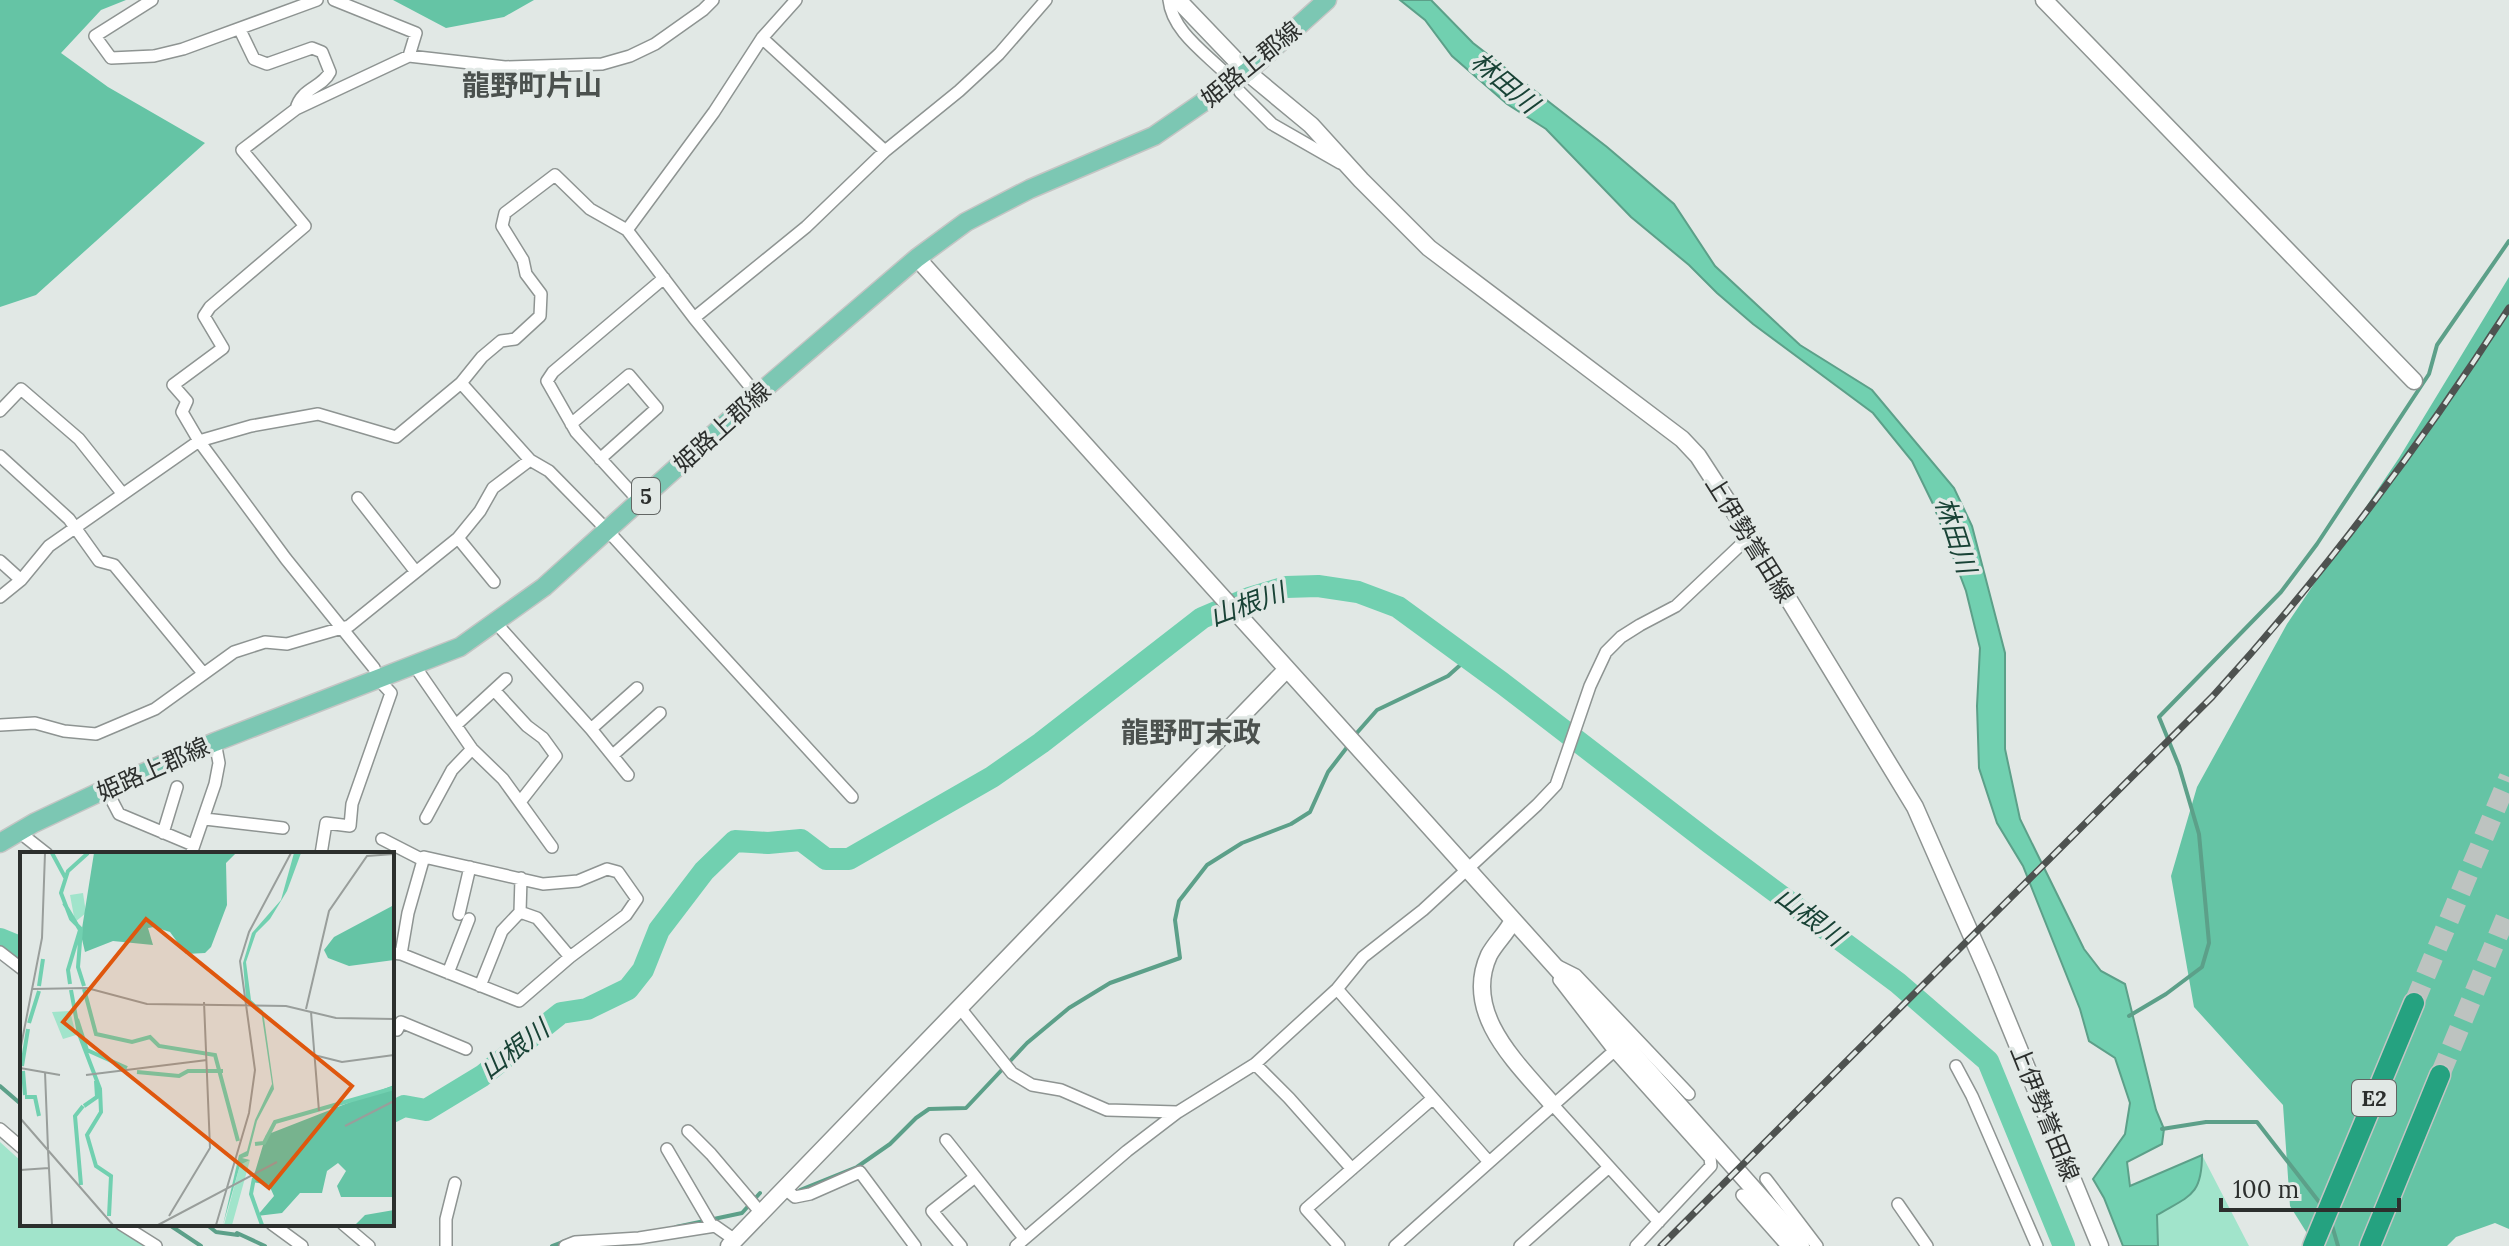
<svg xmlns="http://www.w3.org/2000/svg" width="2509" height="1246" font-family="Lora,'Noto Sans JP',serif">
	<rect width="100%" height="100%" fill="#e1e8e5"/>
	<path fill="#a1e4cb" d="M 0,1142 L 22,1162 L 22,1224 L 110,1224 L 144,1246 L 0,1246 Z
		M 2202,1155 L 2249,1246 L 2158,1246 L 2157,1215 C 2189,1196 2201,1195 2202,1155 Z"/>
	<path fill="#65c4a5" d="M 0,0 L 126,0 L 101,10 L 61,53 L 108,87 L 205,143 L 36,295 L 0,307 Z
		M 393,0 L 534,0 L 504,17 L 446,28 Z
		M 2509,277 L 2509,1229 L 2495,1223 L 2456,1237 L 2447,1246 L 2315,1246 L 2290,1206 L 2283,1105 L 2194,1007 L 2171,876 L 2197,787 L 2287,624 L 2399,458 Z"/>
	<path fill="#71d0b0" stroke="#5ca089" stroke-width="2" d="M 1400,0 L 1431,0 L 1473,43 L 1607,147 L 1674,204 L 1715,266 L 1800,345 L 1872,390 L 1954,488 L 1972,526 L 2005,653 L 2005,749 L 2020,819 L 2084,949 L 2101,971 L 2125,984 L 2156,1110 L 2164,1129 L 2162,1144 L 2127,1162 L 2130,1186 L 2202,1155 C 2202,1196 2189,1196 2157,1215 L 2158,1246 L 2123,1246 L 2104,1198 L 2093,1179 L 2125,1134 L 2130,1103 L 2115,1058 L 2089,1041 L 2080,1009 L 2023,866 L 1997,823 L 1979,768 L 1977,706 L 1980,648 L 1966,591 L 1933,504 L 1912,461 L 1873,413 L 1753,324 L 1717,293 L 1689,265 L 1631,217 L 1546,129 L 1507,104 L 1452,56 L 1425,20 Z"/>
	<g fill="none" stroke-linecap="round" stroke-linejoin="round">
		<path stroke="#5ca089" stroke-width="4" d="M 1355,735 L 1377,710 L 1448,676 L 1467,659
			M 2129,1016 L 2166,994 L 2202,967 L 2209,943 L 2199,834 L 2179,766 L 2159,717 L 2281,592 L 2317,544 L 2429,374 L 2437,345 L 2509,241
			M 0,1086 L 22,1105
			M 2162,1129 L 2206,1122 L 2257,1122 L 2323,1207
			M 800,1190 L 857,1167 L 890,1144 L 916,1118 L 929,1109 L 966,1108 L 1027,1043 L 1069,1008 L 1110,983 L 1180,958 L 1175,920 L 1179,901 L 1207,865 L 1242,843 L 1291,824 L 1310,812 L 1328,772 L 1348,746
			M 2331,1222 L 2338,1246
			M 168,1224 L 201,1246
			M 206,1224 L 216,1232 L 238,1235 L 237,1233 L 265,1246
			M 676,1227 L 742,1213 L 760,1193
			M 552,1246 L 565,1241"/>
		<path stroke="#71d0b0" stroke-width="22" d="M 0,939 L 22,948
			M 392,1112 L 404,1106 L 426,1110 L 482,1076 L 561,1013 L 587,1009 L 628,989 L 643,970 L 659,930 L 704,871 L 735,841 L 768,843 L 801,840 L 826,859 L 849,859 L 992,777 L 1041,743 L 1202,618 L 1249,598 L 1286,587 L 1318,586 L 1358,592 L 1398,607 L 1502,683 L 1710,843 L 1898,983 L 1988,1061 L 2064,1246"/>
		<path stroke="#bdc3c0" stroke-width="20" stroke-dasharray="20 10" stroke-linecap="butt" d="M 2414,1003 L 2509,777
			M 2440,1075 L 2509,909"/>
		<defs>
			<path id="street" d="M 152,0 L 95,36 L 111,58 L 154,56 L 183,49 L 317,0
				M 334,0 L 416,33 L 409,56
				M 1169,0 C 1172,29 1201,50 1221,69
				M 240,30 L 254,59 L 267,64 L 312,48 L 322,52 L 330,72 C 322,88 301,88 296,109
				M 762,38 L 885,151
				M 1240,92 L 1272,124 L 1340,163
				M 627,230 L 714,112 L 762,38 L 796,0
				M 694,318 L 806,227 L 885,151 L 959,91 L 999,54 L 1046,0
				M 461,383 L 530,460 L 549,471 L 608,531 L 852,797
				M 0,411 L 21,389 L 79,439 L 122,493
				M 571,424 L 629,375 L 657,408 L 600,459
				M 0,456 L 69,519 L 99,561 L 114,565 L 203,673
				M 358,498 L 416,572
				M 640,502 L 576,432 L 547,381 L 553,372 L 664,278
				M 458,538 L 494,582
				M 0,561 L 21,580
				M 0,597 L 21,580 L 49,546 L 199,441 L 251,426 L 318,414 L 396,437 L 461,383 L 482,357 L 501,341 L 515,339 L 540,316 L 541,294 L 526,274 L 523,260 L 502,226 L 505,213 L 555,175 L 590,209 L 627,230 L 694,318 L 757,395
				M 496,623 L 591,729 L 628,775
				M 414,665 L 472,749 L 503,779 L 552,847
				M 494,690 L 527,726 L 543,738 L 556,756 L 520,802
				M 0,725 L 35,723 L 64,731 L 96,734 L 155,709 L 234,652 L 265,642 L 287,644 L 349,626 L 458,538 L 480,511 L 493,488 L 530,460
				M 456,725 L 506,679
				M 591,729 L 637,688
				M 613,755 L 660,713
				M 106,789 L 119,814 L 193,845
				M 426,818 L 452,770 L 472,749
				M 205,819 L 283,828
				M 19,832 L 47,854
				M 163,833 L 177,787
				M 382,839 L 423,860
				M 191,854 L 215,784 L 219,763 L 215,742
				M 321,854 L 326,823 L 350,826 L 352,804 L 391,693 L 378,679 L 374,668 L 286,559 L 199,441 L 182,412 L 187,401 L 173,385 L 223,348 L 204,316 L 210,307 L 305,226 L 242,150 L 296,109 L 409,56 L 505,67 L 602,64 L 630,56 L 655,44 L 703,10 L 713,0
				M 520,912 L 537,918 L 570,957
				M 459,914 L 470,867
				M 0,952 L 22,969
				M 392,953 L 401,954 L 519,1001 L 570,957 L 626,915 L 637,899 L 618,872 L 607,869 L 578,881 L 543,884 L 424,857 L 408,913 L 401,954
				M 1558,966 L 1576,975 L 1689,1094
				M 448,973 L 469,919
				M 480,986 L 502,931 L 520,912 L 521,878
				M 1337,989 L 1489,1162
				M 960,1008 L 1012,1073 L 1032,1085 L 1061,1090 L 1107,1110 L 1177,1112
				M 397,1030 L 401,1022 L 466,1049
				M 1614,1051 L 1710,1158 L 1711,1166 L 1636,1246
				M 1255,1064 L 1289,1098 L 1352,1169
				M 1956,1066 L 1972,1096 L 2037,1246
				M 1553,1105 L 1659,1222
				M 0,1129 L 22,1148
				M 688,1131 L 711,1154 L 761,1213
				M 946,1140 L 1024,1238
				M 667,1149 L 712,1226
				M 1766,1179 L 1817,1246
				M 784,1188 L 795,1197 L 810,1194 L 860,1172 L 915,1246
				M 1742,1195 L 1787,1246
				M 1898,1204 L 1927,1246
				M 121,1224 L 156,1246
				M 272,1224 L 302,1246
				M 343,1224 L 369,1246
				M 446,1246 L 446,1219 L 455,1183
				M 565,1246 L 575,1242 L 639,1238 L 715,1226 L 735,1240
				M 961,1246 L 932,1211 L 975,1177
				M 1016,1246 L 1127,1151 L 1178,1112 L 1255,1064 L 1337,989 L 1363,957 L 1423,910 L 1537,805 L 1556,785 L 1590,686 L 1606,652 L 1621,637 L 1640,625 L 1676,606 L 1750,536
				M 1339,1246 L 1306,1209 L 1432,1099
				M 1395,1246 L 1614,1051 L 1559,980
				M 1520,1246 L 1609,1167"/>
			<path id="secondary" d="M 1178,0 L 1247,72 L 1311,125 L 1361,180 L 1429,248 L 1682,439 L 1698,456 L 1750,536 L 1915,807 L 1987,971 L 2100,1246
				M 2044,0 L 2414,381
				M 917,258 C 1207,582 1501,903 1789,1229 L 1801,1246
				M 1513,920 C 1507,933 1496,942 1489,955 C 1462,1014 1518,1064 1553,1105
				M 729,1246 L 1286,670"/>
			<path id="primary" d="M 0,843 L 34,823 L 106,789 L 215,742 L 460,647 L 544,587 L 757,395 L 917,258 L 966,222 L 1030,189 L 1154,136 L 1247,72 L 1327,0"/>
			<path id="highway" d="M 2313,1246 L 2414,1003
				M 2370,1246 L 2440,1075"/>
		</defs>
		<use href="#street" stroke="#8e9492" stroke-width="14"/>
		<use href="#secondary" stroke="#8e9492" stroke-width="19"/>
		<use href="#primary" stroke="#c4c5c4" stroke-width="21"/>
		<use href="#highway" stroke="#c4c5c4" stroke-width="23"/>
		<use href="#street" stroke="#fff" stroke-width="11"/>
		<use href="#secondary" stroke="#fff" stroke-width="16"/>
		<use href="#primary" stroke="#7cc7b3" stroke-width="18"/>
		<use href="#highway" stroke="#25a280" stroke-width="20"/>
		<defs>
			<path id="rail" d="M 1661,1246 L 2212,697 C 2323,576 2420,446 2509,308"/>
		</defs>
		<use href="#rail" stroke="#4e5250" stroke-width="7"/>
		<use href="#rail" stroke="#e1e8e5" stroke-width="4" stroke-dasharray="12" stroke-linecap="butt"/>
	</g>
	<g text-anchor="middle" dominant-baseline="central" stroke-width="7" stroke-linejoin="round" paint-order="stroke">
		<g fill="#e1e8e5" stroke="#626664" stroke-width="2">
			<rect x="632" y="478" width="28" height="36" rx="6"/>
			<rect x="2352" y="1080" width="44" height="36" rx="6"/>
		</g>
		<g font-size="22" font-weight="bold" fill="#2c2f2d">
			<text x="646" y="496">5</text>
			<text x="2374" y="1098">E2</text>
		</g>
		<g font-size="24" fill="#2c2f2d" stroke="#e1e8e5">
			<text transform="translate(1251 64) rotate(-39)">姫路上郡線</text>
			<text transform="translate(722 427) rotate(-42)">姫路上郡線</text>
			<text transform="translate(1750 539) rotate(58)">上伊勢誉田線</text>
			<text transform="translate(153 769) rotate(-24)">姫路上郡線</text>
			<text transform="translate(2045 1113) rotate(68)">上伊勢誉田線</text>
		</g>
		<g font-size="26" font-style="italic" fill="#194336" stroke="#e1e8e5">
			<text transform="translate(1505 82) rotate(40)">林田川</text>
			<text transform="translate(1956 535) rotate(72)">林田川</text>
			<text transform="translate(1247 604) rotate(-20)">山根川</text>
			<text transform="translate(1810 916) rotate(37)">山根川</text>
			<text transform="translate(514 1049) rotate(-37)">山根川</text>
		</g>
		<g font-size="28" font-weight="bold" fill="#4b514e" stroke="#e1e8e5">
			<text x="532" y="85">龍野町片山</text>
			<text x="1191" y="732">龍野町末政</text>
		</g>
	</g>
	<g transform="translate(20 852)">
		<rect width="374" height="374" fill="#e1e8e5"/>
		<path d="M 63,41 L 66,61 L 55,70 L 50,43 ZM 50,159 L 56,183 L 43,187 L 32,160 ZM 230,308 L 212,373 L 204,373 L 220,313 Z" fill="#a1e4cb"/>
		<path d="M 74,1 L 216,1 L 206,11 L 207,53 L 191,95 L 185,101 L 166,102 L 150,80 L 134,75 L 128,76 L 133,93 L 93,89 L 65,100 L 61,83 ZM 374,53 L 374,108 L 329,114 L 308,106 L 304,98 L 314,85 ZM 374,233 L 374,345 L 321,345 L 317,334 L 326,319 L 318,311 L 307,319 L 302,341 L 280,341 L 262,361 L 237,364 L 254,344 L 249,333 L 232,330 L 246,283 ZM 374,358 L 374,373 L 335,373 L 345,363 Z" fill="#65c4a5"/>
		<path d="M 274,1 L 281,1 L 267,39 L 250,67 L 236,81 L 226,110 L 231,148 L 243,159 L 254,237 L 237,269 L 228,304 L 222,306 L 230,308 L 220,313 L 203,373 L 219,303 L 227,299 L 235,268 L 252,232 L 241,158 L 226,146 L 223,111 L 232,81 L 261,48 Z" fill="#71d0b0"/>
		<path fill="none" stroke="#71d0b0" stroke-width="4" d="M 32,1 L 46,27M 44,51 L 60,78 L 48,118 L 50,132M 19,134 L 23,107M 64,134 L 58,115 L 61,77 L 51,67 L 41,41 L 48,19 L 68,1M 64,137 L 76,182 L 112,190 L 130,185 L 139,194 L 195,203 L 218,289M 51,138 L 59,182 L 80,237 L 81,260 L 67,283 L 76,314 L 91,324 L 89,364M 57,167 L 67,198 L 107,216M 9,171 L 19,139M 2,214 L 8,177M 3,219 L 5,243M 117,220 L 159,224 L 168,219 L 203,219M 5,245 L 15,245 L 19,264M 64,254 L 77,245 L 76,229M 235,292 L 244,291 L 255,270 L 374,236M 234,326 L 231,342 L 242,373M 61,333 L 55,264 L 63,254"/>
		<path fill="none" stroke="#999e9b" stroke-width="2" d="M 12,137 L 67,136 L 127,152 L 266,154 L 316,166 L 374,167M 286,157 L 309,59 L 347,4 L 374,2M 291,160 L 299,259M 0,199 L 22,86 L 25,1M 294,203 L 322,210 L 374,203M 0,216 L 40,223M 25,220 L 28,297M 66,223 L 187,208M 0,266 L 93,373M 325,274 L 374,249M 28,298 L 32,373M 0,318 L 29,316M 149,364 L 190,296 L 184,150M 138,373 L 257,310M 196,373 L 229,261 L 235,218 L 220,109 L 229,80 L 271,1"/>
		<path fill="#df570e" fill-opacity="0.15" stroke="#df570e" stroke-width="4" d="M 126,67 L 332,234 L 249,336 L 43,170 Z"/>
		<rect width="374" height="374" fill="none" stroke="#2c2f2d" stroke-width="4"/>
	</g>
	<path d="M2221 1198v12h178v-12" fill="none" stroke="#2c2f2d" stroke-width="4"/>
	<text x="2233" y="1198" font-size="24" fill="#2c2f2d" stroke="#e1e8e5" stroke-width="6" paint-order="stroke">100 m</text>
</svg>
